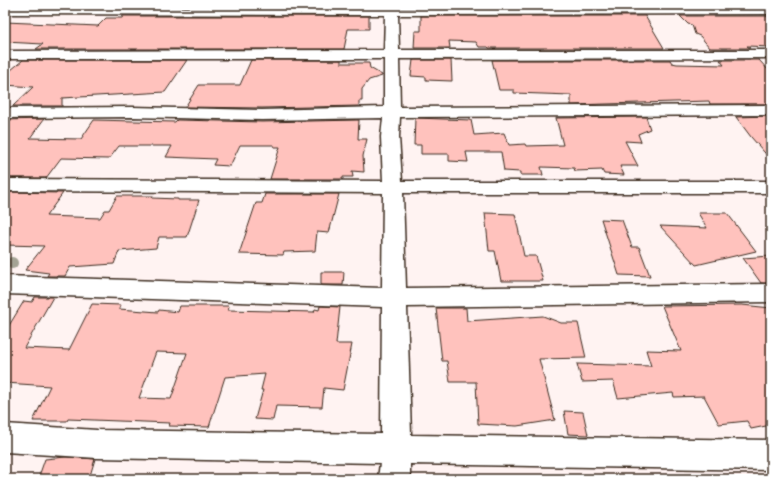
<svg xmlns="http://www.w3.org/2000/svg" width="776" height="484" font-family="Kalam,sans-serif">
	<rect width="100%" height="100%" fill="#fff3f2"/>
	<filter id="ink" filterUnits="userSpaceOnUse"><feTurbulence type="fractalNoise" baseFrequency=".025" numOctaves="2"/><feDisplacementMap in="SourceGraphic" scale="8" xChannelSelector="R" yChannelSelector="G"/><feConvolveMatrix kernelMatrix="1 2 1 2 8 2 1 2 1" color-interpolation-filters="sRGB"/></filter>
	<g filter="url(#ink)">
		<path fill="#ffc2bd" stroke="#3b2a1e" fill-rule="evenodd" d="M 251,5 L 342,6 L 370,5 L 370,6 L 250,6 Z
			M 421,5 L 638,5 L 421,6 Z
			M 123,16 L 369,16 L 369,29 L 348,29 L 344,49 L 36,49 L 43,44 L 5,42 L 5,22 L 98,26 L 106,18 L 122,18 Z
			M 421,16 L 645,16 L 664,48 L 489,48 L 488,47 L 479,47 L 476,42 L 449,41 L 450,48 L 414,48 L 415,31 L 421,31 Z
			M 680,16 L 766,16 L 771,19 L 771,47 L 747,46 L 750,48 L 710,48 L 700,36 L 695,34 L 692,25 L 688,24 Z
			M 23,60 L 187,60 L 165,92 L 62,98 L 62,106 L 13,106 L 33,87 L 5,85 L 5,75 Z
			M 251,60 L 341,60 L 341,63 L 369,63 L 370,68 L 382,75 L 382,76 L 369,80 L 362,89 L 362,101 L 359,101 L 359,106 L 262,108 L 185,107 L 199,85 L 240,85 Z
			M 413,60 L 451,60 L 452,81 L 426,80 L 426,77 L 411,76 Z
			M 492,60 L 670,60 L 672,63 L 677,64 L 724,65 L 720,60 L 759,60 L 771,73 L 771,104 L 710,104 L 709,101 L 571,105 L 571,95 L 514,93 L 514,90 L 499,90 Z
			M 771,116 L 771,160 L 751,137 L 736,117 Z
			M 646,117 L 650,129 L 638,134 L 641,142 L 625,141 L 638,166 L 620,166 L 624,175 L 604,174 L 602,170 L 575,171 L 574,168 L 541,167 L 543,175 L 520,175 L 520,172 L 504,171 L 501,152 L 466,152 L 468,162 L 449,161 L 449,154 L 421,154 L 421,145 L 414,145 L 415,118 L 471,120 L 474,135 L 504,133 L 509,145 L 525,144 L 526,146 L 563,145 L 556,118 Z
			M 44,119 L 30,138 L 81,139 L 94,120 L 175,122 L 177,120 L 262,122 L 359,120 L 358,139 L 367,139 L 363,156 L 364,172 L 352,171 L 353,177 L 343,177 L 343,179 L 270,179 L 280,147 L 274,147 L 274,145 L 240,145 L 230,166 L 213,165 L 216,159 L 166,157 L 172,146 L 119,146 L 109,159 L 61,158 L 46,178 L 5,178 L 5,120 Z
			M 5,192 L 63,193 L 46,216 L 100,218 L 105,210 L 109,210 L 117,196 L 153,196 L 152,198 L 178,199 L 178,200 L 199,200 L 187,237 L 159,237 L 156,248 L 119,251 L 114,264 L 70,267 L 65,276 L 47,276 L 49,273 L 25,270 L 44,246 L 5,245 Z
			M 265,194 L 339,194 L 329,233 L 317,232 L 315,251 L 284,252 L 283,255 L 239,254 L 256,203 L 262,203 Z
			M 485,213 L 515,214 L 524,256 L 536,256 L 543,281 L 501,281 L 495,251 L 489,251 Z
			M 698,213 L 727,213 L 756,251 L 696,265 L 660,226 L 707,228 Z
			M 601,219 L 622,220 L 632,247 L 639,247 L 650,276 L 619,275 Z
			M 771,256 L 771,283 L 761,283 L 743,258 Z
			M 321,272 L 344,272 L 343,285 L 321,285 Z
			M 35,297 L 53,297 L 24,348 L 69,350 L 92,304 L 121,305 L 119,309 L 158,312 L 159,310 L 178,312 L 180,306 L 229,306 L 228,310 L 314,312 L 315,309 L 319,310 L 320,306 L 340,307 L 336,344 L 352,344 L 343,390 L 324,388 L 322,407 L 276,406 L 273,420 L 255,419 L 263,390 L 261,390 L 265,374 L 225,377 L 209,427 L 169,426 L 170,423 L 68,419 L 67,421 L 33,421 L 50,386 L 5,383 L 5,332 L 24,301 L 32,302 ZM 156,352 L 187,353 L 171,399 L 139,398 Z
			M 742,305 L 771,308 L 771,425 L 751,429 L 747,421 L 719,424 L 704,396 L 674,397 L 673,393 L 618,398 L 613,381 L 582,382 L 577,364 L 651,366 L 646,350 L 681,351 L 662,306 Z
			M 436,308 L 466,308 L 467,321 L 543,316 L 561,323 L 578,323 L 586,358 L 539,359 L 555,420 L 517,426 L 478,424 L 476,382 L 450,382 L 447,361 L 442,361 Z
			M 564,411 L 583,412 L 588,435 L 568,434 Z
			M 66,457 L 95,459 L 89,479 L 38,479 L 45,459 Z"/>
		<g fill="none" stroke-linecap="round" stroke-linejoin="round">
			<defs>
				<path id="minor" d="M 385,5 L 397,5 L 397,8 L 771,6 L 771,14 L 398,15 L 399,50 L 771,50 L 771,58 L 399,59 L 400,107 L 771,105 L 771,115 L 400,117 L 399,137 L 402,181 L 771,181 L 771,193 L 403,193 L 406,288 L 771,284 L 771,302 L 407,307 L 411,435 L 771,440 L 771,470 L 410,464 L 410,479 L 378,479 L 380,463 L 97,458 L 5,452 L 5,424 L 97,430 L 381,434 L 382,307 L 5,294 L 5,276 L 382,288 L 383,193 L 5,191 L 5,179 L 383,181 L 381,137 L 383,118 L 262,120 L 132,117 L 5,118 L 5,108 L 132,107 L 262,110 L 384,107 L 384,59 L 5,59 L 5,51 L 384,50 L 385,15 L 9,14 L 5,13 L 5,7 L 385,8 Z"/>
			</defs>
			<use href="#minor" stroke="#3b2a1e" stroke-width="3"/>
			<use href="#minor" fill="#fff" fill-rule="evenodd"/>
		</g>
		<circle fill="#a4a394" cx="12" cy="263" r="6"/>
	</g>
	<rect width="776" height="484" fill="none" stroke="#fff" stroke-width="20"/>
	<rect x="10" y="10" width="756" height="464" fill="none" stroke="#3b2a1e" stroke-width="1.5" filter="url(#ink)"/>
</svg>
